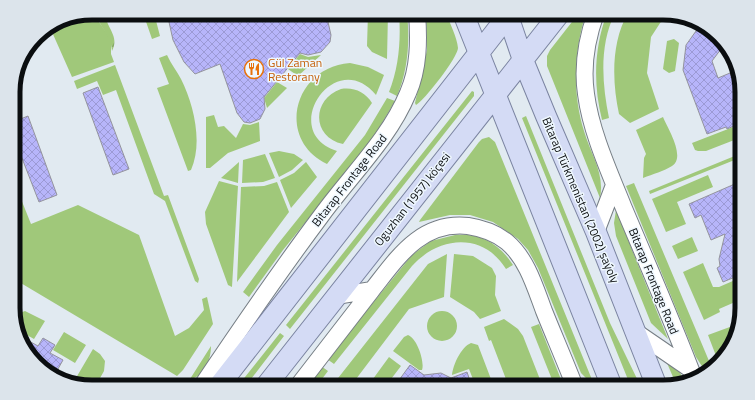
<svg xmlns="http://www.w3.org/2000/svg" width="755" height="400" font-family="'Titillium Web',sans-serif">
	<defs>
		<pattern id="forest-firs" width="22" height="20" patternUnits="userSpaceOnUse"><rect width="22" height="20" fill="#a0c87a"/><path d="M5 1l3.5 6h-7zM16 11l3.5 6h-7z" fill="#88ab68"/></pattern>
		<pattern id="building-cross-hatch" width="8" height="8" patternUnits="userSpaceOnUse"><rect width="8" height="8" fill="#b7b5fa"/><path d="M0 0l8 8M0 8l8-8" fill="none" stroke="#9c9ad5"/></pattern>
	</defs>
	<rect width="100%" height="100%" fill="#e1eaf1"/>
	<path fill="#a0c87a" d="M 92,13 L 96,13 L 99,22 L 111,39 L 111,54 L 114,62 L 72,77 L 52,32 L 62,19 Z
		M 143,13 L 154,13 L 160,36 L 152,39 Z
		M 368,13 L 388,13 L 387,59 L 372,52 L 367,46 Z
		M 399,13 L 407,13 C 410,41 408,70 397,96 L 389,92 C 399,67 401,40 399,13 Z
		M 426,13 L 446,13 C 450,24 457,37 458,48 C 458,57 424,101 416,105 L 415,103 L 427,50 Z
		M 579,13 L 586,13 C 574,51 572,93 584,131 C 591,155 605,173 600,198 L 547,66 L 547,56 L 550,50 Z
		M 607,13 L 615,13 C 599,45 602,84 609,118 L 602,120 C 593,84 594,48 607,13 Z
		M 628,13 L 666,14 L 651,37 L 647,73 L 659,109 L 630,123 L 619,114 C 612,82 611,42 628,13 Z
		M 674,39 L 679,43 L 675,71 L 669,73 L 663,69 L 667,41 Z
		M 300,54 L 308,57 L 321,55 L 298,76 L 288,69 Z
		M 167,55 C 171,64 177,71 181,79 C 194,105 203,143 191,170 L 188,171 L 157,88 L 169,84 L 159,58 Z
		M 350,63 L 368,67 L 384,75 L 376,95 C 335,45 277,132 337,151 L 327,164 C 275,139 294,67 350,63 Z
		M 115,65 L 164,196 L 168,195 L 199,279 L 198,283 L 195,281 L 165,201 L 154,194 L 116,90 L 103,95 L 97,81 L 77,89 L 74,81 Z
		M 277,82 L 287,88 L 267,108 L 264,98 Z
		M 341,89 C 354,87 365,92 372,103 L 343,144 C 312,137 311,100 341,89 Z
		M 472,91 L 474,92 L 474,96 L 290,329 L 286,325 Z
		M 387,98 L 395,101 L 372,140 L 283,250 L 249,297 L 243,292 L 277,245 L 365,135 Z
		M 214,115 L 218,127 L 224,126 L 236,138 L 243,124 L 250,125 L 259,122 L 260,141 L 228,153 L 210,168 L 206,168 L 206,117 Z
		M 526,116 L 610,323 L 641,387 L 631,387 L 522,118 Z
		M 663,117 C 668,129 686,157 672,166 C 664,171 653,174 643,178 L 644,158 L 646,154 L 636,130 Z
		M 741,124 L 742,137 L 706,151 L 698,151 L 695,150 L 692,143 Z
		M 489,137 L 495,142 L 595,387 L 581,373 L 538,268 L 528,250 L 518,239 L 493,222 L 470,215 L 450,215 L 419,222 L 420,220 L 479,142 L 482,139 Z
		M 279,151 L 294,154 L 303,160 L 292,170 L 279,177 L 269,153 Z
		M 742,153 L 742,157 L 650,194 L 649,191 Z
		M 265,154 L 275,178 L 263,182 L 242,183 L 243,160 Z
		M 239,162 L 238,183 L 221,178 Z
		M 306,162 L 317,177 L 291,208 L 280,180 L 294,173 Z
		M 708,175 L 713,187 L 677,202 L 686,224 L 666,232 L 652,199 Z
		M 13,179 L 31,224 L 78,205 L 139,235 L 175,336 L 189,328 L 204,310 L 202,299 L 207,297 L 213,324 L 183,370 L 177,376 L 14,279 Z
		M 219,181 L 238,186 L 232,287 L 228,285 L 206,224 L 205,212 Z
		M 277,182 L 289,212 L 237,282 L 241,187 L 264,186 Z
		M 634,183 L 712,368 L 707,374 L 696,357 L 626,186 Z
		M 616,210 L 668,339 L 651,323 L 616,236 L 614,223 Z
		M 455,235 C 480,233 499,243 513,265 L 506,269 C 483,232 439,236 412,266 L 334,364 L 327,359 L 412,255 L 431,241 Z
		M 692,237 L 698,251 L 678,259 L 672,246 Z
		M 447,254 L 444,297 L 409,309 L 350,387 L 331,387 L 428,264 Z
		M 454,254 L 473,256 L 492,268 L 496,276 L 495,295 L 501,311 L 480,319 L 474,312 L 450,297 Z
		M 703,263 L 713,287 L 719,287 L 742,277 L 742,299 L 719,309 L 720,312 L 704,320 L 683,272 Z
		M427 326a15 15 0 1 1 30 0a15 15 0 1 1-30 0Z
		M 25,311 L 45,321 L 34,339 L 18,330 L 14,319 L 17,314 Z
		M 504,319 L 518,329 L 523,336 L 543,387 L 509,387 L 491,340 L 489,341 L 484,327 Z
		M 539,324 L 564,387 L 555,387 L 531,327 Z
		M 738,324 L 734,343 L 718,361 L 708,335 Z
		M 64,332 L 86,345 L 75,363 L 53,350 Z
		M 280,333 L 284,336 L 245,387 L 237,387 Z
		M 408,335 C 417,338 425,362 422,370 L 419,370 L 393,351 L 404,337 Z
		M 471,343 L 478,345 L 494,387 L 476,387 L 469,369 L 452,375 C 453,365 461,347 471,343 Z
		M 211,346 C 211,359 205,377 190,379 Z
		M 93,349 L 100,354 L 105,361 L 104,371 L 95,387 L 73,383 Z
		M 389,357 L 401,366 L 385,387 L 370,387 L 372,384 L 370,383 Z
		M 667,363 L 680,373 L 685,381 L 676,384 Z
		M 321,366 L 328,371 L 316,387 L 305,387 Z
		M 135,378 L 143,379 L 155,387 L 124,387 L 129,381 Z"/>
	<path fill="url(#forest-firs)" d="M 96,13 L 105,13 C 106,28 120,36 112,51 C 111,34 100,29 96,13 Z"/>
	<path fill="url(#building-cross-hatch)" stroke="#94949d" d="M 167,13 L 316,13 L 328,22 L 331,35 L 330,42 L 321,52 L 308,55 L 300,53 L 264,97 L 265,109 L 260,119 L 250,123 L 244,122 L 237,113 L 220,64 L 195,74 L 184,62 L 173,40 Z
		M 701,24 L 716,37 L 721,49 L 712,61 L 718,78 L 730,73 L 736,89 L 741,87 L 741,123 L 727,129 L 726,127 L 707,134 L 683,70 L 686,45 Z
		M 98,87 L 129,169 L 113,175 L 83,93 Z
		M 28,116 L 57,195 L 39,202 L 13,135 L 13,122 Z
		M 737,183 L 742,193 L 742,274 L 723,282 L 717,268 L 720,266 L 719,259 L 725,234 L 711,240 L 701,215 L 695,218 L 689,204 Z
		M 20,336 L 38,346 L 43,338 L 55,345 L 50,353 L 63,360 L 54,376 L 26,352 Z
		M 410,365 L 424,375 L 441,373 L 451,378 L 467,372 L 472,387 L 394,387 Z"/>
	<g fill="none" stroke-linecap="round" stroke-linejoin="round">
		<defs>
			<path id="minor" d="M 596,13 C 587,38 582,67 586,94 C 591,132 609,171 623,206 C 647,263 672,320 694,378
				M 596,232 L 614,185
				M 336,296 L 372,290 C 398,257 421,221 468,226 C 481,228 496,233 507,242 C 527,259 535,287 544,311 C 554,336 565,361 575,387
				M 636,332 L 690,369
				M 201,387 C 240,329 279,272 321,216 C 350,176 389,139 408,93 C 419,68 419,40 417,13
				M 297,387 L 372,290"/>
			<path id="major" d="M 463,13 L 612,387
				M 507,13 L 523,60 L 546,116 L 596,232 L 657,387
				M 218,387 L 510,13
				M 265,387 L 560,13"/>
		</defs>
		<use href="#minor" stroke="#767e85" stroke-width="18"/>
		<use href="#major" stroke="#7b84a1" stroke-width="22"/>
		<use href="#minor" stroke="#fff" stroke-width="16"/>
		<use href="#major" stroke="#d4dbf5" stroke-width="20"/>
	</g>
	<defs>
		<symbol id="restaurant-ring" viewBox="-11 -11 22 22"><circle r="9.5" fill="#eef7fe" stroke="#e8710a" stroke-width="1.5"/><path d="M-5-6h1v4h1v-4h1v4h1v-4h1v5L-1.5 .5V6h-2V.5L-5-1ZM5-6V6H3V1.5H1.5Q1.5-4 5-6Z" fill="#e8710a"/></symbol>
	</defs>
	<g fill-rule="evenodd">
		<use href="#restaurant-ring" x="243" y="58" width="22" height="22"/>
	</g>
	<g text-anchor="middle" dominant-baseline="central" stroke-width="3" stroke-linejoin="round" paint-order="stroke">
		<g font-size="12" fill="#c56008" stroke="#eef7fe" text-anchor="start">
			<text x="268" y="62">Gül Zaman<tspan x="268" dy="14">Restorany</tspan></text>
		</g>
		<g font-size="12" fill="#0b0e10" stroke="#eef7fe">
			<text transform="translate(349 180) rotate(-52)">Bitarap Frontage Road</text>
			<text transform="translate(412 199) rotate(-52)">Oguzhan (1957) köçesi</text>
			<text transform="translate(581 200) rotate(67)">Bitarap Türkmenistan (2002) şaýoly</text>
			<text transform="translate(654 281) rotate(68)">Bitarap Frontage Road</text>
		</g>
	</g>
	<path d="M0 0H755V400H0ZM92 20H663A72 72 0 0 1 735 92V308A72 72 0 0 1 663 380H92A72 72 0 0 1 20 308V92A72 72 0 0 1 92 20Z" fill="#dce4eb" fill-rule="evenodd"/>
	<path fill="none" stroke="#0b0e10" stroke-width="5" d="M92 20H663A72 72 0 0 1 735 92V308A72 72 0 0 1 663 380H92A72 72 0 0 1 20 308V92A72 72 0 0 1 92 20Z"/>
</svg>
